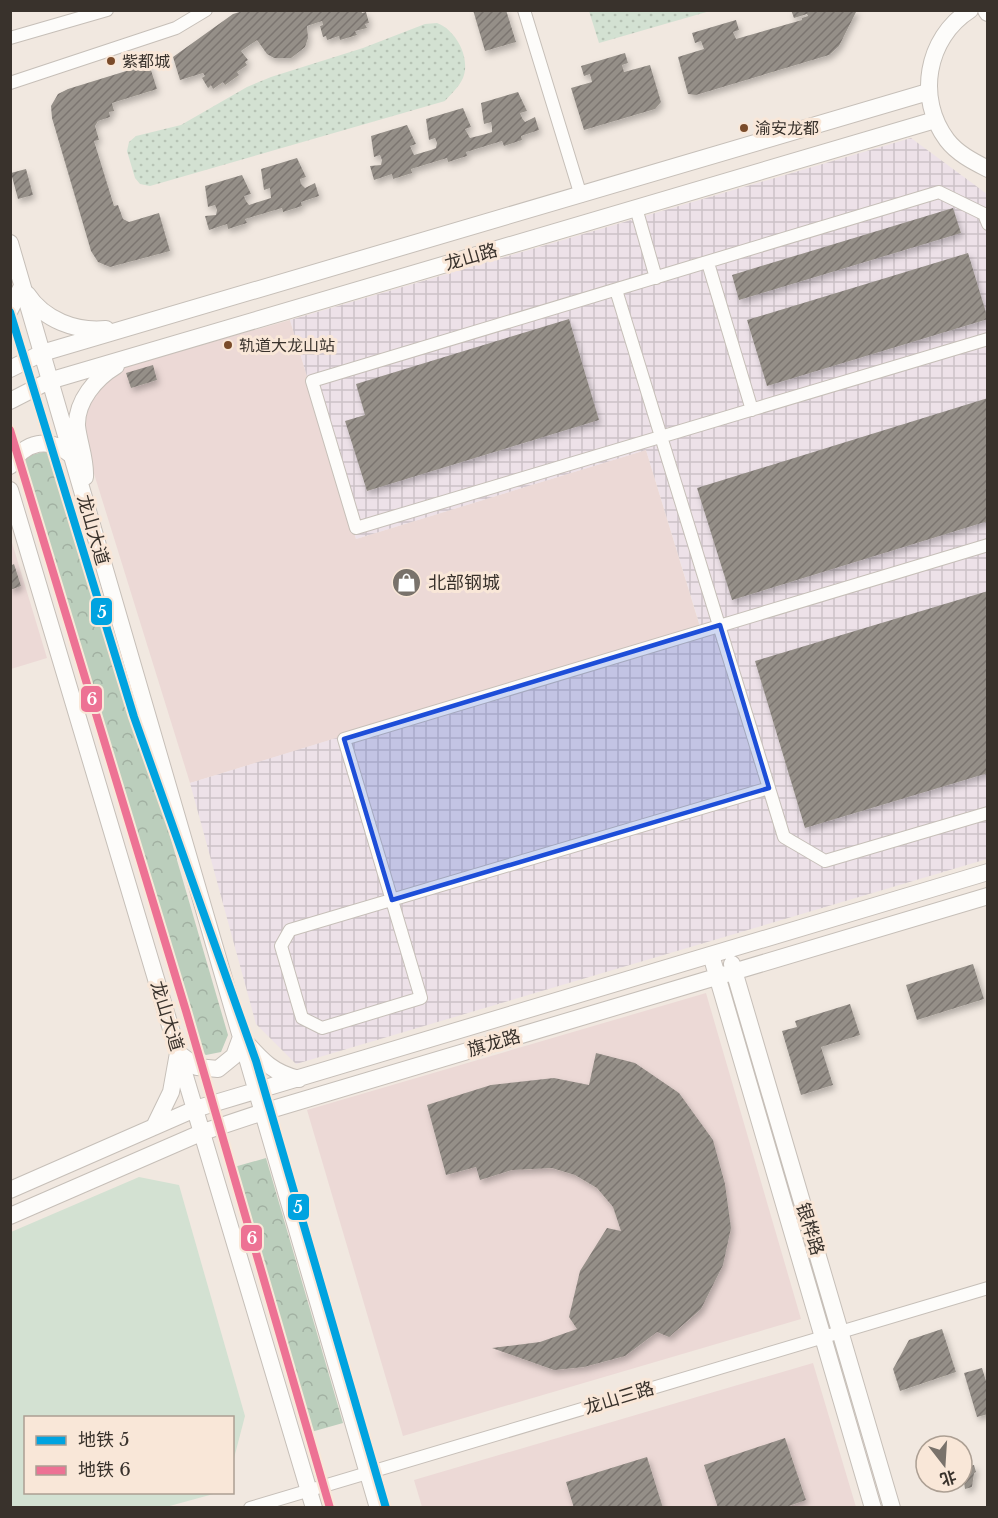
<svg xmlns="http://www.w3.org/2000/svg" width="998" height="1518" font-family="'Libre Baskerville','Noto Sans SC',serif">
	<defs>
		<pattern id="industrial-grid" width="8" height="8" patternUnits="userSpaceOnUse" patternTransform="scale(1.5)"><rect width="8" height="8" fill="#ede1e8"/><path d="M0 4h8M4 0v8" fill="none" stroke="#ccc2c7"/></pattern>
		<pattern id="forest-crowns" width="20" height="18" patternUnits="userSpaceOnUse" patternTransform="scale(1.5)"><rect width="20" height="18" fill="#bbcebc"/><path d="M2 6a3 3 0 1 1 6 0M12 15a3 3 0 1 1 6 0" fill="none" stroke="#a2b1a2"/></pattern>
		<pattern id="garden-dots" width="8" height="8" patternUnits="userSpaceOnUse" patternTransform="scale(1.5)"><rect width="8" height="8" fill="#d3e1d2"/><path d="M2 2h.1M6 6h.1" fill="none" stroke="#b6c2b4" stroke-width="1.8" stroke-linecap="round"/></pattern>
		<pattern id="building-hatch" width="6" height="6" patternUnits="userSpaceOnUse" patternTransform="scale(1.5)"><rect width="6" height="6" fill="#958f88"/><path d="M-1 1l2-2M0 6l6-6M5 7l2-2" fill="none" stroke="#7b756f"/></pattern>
		<filter id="shadow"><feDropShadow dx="2.5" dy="4" stdDeviation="3" flood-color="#0004"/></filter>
	</defs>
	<rect width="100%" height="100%" fill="#f1e8e0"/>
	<path fill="#ecd9d6" d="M 290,320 L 356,539 L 646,450 L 700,627 L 190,783 L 87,451 L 85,413 L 89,402 L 114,372 L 127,366 Z
		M 10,536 L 47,658 L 11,669 L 10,669 Z
		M 706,993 L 801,1319 L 403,1436 L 307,1110 Z
		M 813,1363 L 856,1507 L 422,1507 L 414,1480 Z"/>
	<path fill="url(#industrial-grid)" d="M 911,138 L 987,194 L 987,859 L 296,1064 L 256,1024 L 190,783 L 700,626 L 646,450 L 356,539 L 290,320 Z"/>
	<path fill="url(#forest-crowns)" d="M 47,451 L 60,459 L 228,1035 L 221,1052 L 206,1055 L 190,1044 L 22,471 L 27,456 Z
		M 266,1158 L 343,1423 L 304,1434 L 227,1169 Z"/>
	<path fill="url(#garden-dots)" d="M 589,11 L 589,10 L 710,11 L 599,43 Z
		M 437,23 C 456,30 471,58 463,78 C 459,87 451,94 445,101 L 150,186 L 140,184 L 135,178 L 127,151 L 129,142 L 136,136 L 181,125 L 247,87 L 271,77 L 363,48 L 425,24 Z"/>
	<path fill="#d3e1d2" d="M 139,1177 L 179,1185 L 245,1416 L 233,1462 L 232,1418 L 26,1418 L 26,1492 L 217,1493 L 166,1507 L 11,1507 L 11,1232 Z"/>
	<path fill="url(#building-hatch)" filter="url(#shadow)" d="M 246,10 L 361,10 L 362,13 L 366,12 L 369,23 L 365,24 L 367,28 L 355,31 L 357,35 L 340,40 L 339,36 L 327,40 L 326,36 L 323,37 L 320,26 L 323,25 L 322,21 L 307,26 L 308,38 L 305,47 L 291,58 L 274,58 L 267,54 L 257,40 L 241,51 L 248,60 L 245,62 L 247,65 L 237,72 L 239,75 L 225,85 L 223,82 L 213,89 L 211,85 L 208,88 L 202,78 L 205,76 L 203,73 L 180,80 L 173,57 L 233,14 Z
		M 473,10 L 506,10 L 516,42 L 485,51 Z
		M 791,10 L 857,10 L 839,46 L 829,55 L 696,95 L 688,94 L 678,57 L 704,49 L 701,41 L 695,43 L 692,33 L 736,20 L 739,30 L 733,32 L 736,39 L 802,20 L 802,18 L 808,16 L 807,14 L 794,18 Z
		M 625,53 L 628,63 L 622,65 L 624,72 L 650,65 L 661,102 L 655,109 L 584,130 L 571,88 L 592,82 L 590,74 L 584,76 L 581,66 Z
		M 149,64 L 157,89 L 112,103 L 114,111 L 109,112 L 110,117 L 98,121 L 95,126 L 99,140 L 94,141 L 114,206 L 118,205 L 123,219 L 129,222 L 159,213 L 170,251 L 110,267 L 98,262 L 91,251 L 52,118 L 51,106 L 58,94 L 68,89 Z
		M 518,92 L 527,111 L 520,113 L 522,118 L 525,122 L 535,117 L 539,130 L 521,136 L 522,140 L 504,146 L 502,141 L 466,152 L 467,156 L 448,162 L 447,158 L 411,169 L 412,173 L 393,179 L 392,174 L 374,180 L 370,166 L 381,165 L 382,160 L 380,155 L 374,157 L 371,136 L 407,125 L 416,144 L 410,146 L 414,155 L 431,150 L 436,148 L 437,143 L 435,138 L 429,140 L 426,119 L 463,108 L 471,127 L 465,129 L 470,138 L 486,134 L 492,132 L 492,127 L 491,122 L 484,124 L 481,103 Z
		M 297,158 L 306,177 L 300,179 L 301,184 L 305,188 L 315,183 L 319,196 L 301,202 L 302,206 L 283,212 L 282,208 L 245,219 L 247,223 L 228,229 L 227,224 L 209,230 L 205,216 L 216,215 L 217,210 L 215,205 L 208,207 L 205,186 L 242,175 L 251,194 L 244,196 L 246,201 L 249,205 L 255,203 L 271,198 L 270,188 L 264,190 L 261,169 Z
		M 26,169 L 33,195 L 18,199 L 11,173 Z
		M 953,208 L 961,233 L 739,300 L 732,275 Z
		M 968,253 L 988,319 L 767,386 L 747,320 Z
		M 569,319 L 599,420 L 367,491 L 345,421 L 365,415 L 356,384 Z
		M 153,365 L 157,380 L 131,388 L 126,373 Z
		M 988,398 L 988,521 L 732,600 L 697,488 Z
		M 14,564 L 21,586 L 10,590 L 10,566 Z
		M 988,591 L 988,773 L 805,828 L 755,661 Z
		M 973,964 L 984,999 L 917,1020 L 906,985 Z
		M 850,1004 L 860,1035 L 821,1047 L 833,1085 L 801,1095 L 782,1031 L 797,1027 L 795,1021 Z
		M 596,1053 L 635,1063 L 679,1093 L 713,1140 L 725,1184 L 731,1228 L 723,1265 L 701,1309 L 669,1337 L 657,1332 L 625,1356 L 584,1367 L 554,1370 L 492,1348 L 540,1342 L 577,1329 L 569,1317 L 580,1271 L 607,1228 L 621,1231 L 613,1207 L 597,1188 L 575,1175 L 552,1168 L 512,1170 L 480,1180 L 476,1167 L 446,1175 L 427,1105 L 491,1085 L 554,1078 L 589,1085 Z
		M 942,1329 L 956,1372 L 900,1391 L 893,1369 L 909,1340 Z
		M 982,1368 L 988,1388 L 988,1414 L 977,1417 L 964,1373 Z
		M 785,1438 L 806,1500 L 783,1508 L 718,1508 L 704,1465 Z
		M 647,1457 L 663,1508 L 574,1508 L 566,1482 Z
		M 974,1465 L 976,1472 L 974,1473 L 972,1487 L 965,1489 L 962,1468 Z"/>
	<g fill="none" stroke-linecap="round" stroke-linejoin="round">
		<defs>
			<path id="minor" d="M 524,10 L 581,196
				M 10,38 L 107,10
				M 10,83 L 176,28 L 206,10
				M 636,208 L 656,278
				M 988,224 L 984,214 L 939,192 L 312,381 L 356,528 L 988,339
				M 708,263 L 752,410
				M 616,290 L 784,837 L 825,861 L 988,813
				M 769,788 L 290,930 L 281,946 L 302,1018 L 322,1028 L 421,998 L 344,739 L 988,545
				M 250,1508 L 988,1288"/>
			<path id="major" d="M 970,10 C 926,38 916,99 947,140 C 957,153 972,161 988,169
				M 10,243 L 378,1508
				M 27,294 C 44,320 76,332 106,329
				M 10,310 L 22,286
				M 10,369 L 42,353 L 928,92
				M 10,401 L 49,381 L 935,120
				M 10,466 C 25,441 49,436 71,455
				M 85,477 C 86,459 79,444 77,426 C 76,401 96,378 116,366
				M 10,490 L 314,1508
				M 711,955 L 873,1508
				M 732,964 L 892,1508
				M 154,1127 L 171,1092 L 178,1053 L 197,1067 L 218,1069 L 234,1056 L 241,1037 C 260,1058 270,1072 299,1079
				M 10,1190 L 195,1109 L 988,872
				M 10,1216 L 203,1132 L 263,1112 L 988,896"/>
			<path id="highway" d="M 987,10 L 988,12"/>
		</defs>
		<use href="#minor" stroke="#c6bfb8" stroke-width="14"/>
		<use href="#major" stroke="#c6bfb8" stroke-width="18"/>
		<use href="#highway" stroke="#c6bfb8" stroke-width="20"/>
		<use href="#minor" stroke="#fdfcfa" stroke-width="12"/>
		<use href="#major" stroke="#fdfcfa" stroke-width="16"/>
		<use href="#highway" stroke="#fdfcfa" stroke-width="18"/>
		<defs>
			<path id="metro-1" d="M 10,312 L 134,717 L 256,1061 L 386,1508"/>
			<path id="metro-2" d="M 10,430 L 186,1011 L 330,1508"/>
		</defs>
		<use href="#metro-1" stroke="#f9e7d8" stroke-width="12"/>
		<use href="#metro-2" stroke="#f9e7d8" stroke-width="12"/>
		<use href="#metro-1" stroke="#00a3e0" stroke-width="8"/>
		<use href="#metro-2" stroke="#ed7294" stroke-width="8"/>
	</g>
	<path fill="#1d4ed8" fill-opacity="0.2" stroke="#1d4ed8" stroke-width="4.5" stroke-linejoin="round" d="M 720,625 L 769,788 L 392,900 L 344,739 Z"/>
	<defs>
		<symbol id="shop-disc" viewBox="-11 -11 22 22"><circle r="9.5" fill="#79726b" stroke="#f9e7d8"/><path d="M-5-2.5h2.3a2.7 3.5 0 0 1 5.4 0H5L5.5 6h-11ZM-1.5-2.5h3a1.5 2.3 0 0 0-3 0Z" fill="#fff"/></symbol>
	</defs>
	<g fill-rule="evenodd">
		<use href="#shop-disc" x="390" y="566" width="33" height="33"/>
	</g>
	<g fill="#7a4b2a" stroke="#f9e7d8" stroke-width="2">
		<circle cx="111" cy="61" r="5"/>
		<circle cx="744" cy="128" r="5"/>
		<circle cx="228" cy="345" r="5"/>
	</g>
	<g text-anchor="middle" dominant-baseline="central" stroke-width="6" stroke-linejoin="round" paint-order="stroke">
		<g font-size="16" fill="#39322c" stroke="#f9e7d8" text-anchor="start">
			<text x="122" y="61">紫都城</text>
			<text x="755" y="128">渝安龙都</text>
			<text x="239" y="345">轨道大龙山站</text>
		</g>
		<g font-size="18" fill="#39322c" stroke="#f9e7d8">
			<text transform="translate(471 257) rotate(-16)">龙山路</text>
			<text transform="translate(93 530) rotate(74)">龙山大道</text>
			<text transform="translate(167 1016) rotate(73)">龙山大道</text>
			<text transform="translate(494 1043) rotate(-16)">旗龙路</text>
			<text transform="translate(810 1229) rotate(73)">银桦路</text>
			<text transform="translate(619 1398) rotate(-17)">龙山三路</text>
		</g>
		<g font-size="18" fill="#39322c" stroke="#f9e7d8" text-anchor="start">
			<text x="428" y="583">北部钢城</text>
		</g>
	</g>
	<g stroke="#f9e7d8" stroke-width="2">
		<rect x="90" y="597" width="23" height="29" rx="6" fill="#00a3e0"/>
		<rect x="80" y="685" width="23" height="28" rx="6" fill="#ed7294"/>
		<rect x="287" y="1193" width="23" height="28" rx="6" fill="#00a3e0"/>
		<rect x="240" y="1224" width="23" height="28" rx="6" fill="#ed7294"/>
	</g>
	<g font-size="16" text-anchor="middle" font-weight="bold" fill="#fff">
		<text x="102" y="618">5</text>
		<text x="92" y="705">6</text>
		<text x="298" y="1213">5</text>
		<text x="252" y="1244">6</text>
	</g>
	<rect width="998" height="1518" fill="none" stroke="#39322c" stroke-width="24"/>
	<rect x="24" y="1416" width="210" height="78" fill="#f9e7d8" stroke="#ac9f93" stroke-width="1.5"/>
	<rect x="36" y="1436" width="30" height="9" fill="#00a3e0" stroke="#ac9f93" stroke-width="1.5"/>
	<text x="78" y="1446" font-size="18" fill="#39322c">地铁 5</text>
	<rect x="36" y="1466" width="30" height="9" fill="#ed7294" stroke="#ac9f93" stroke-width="1.5"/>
	<text x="78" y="1476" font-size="18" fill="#39322c">地铁 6</text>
	<g transform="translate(944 1464) rotate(163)"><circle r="28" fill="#f9e7d8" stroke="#ac9f93" stroke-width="1.5"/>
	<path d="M0-4.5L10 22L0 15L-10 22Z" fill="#79726b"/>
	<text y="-9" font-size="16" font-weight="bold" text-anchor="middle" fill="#39322c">北</text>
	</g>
</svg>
